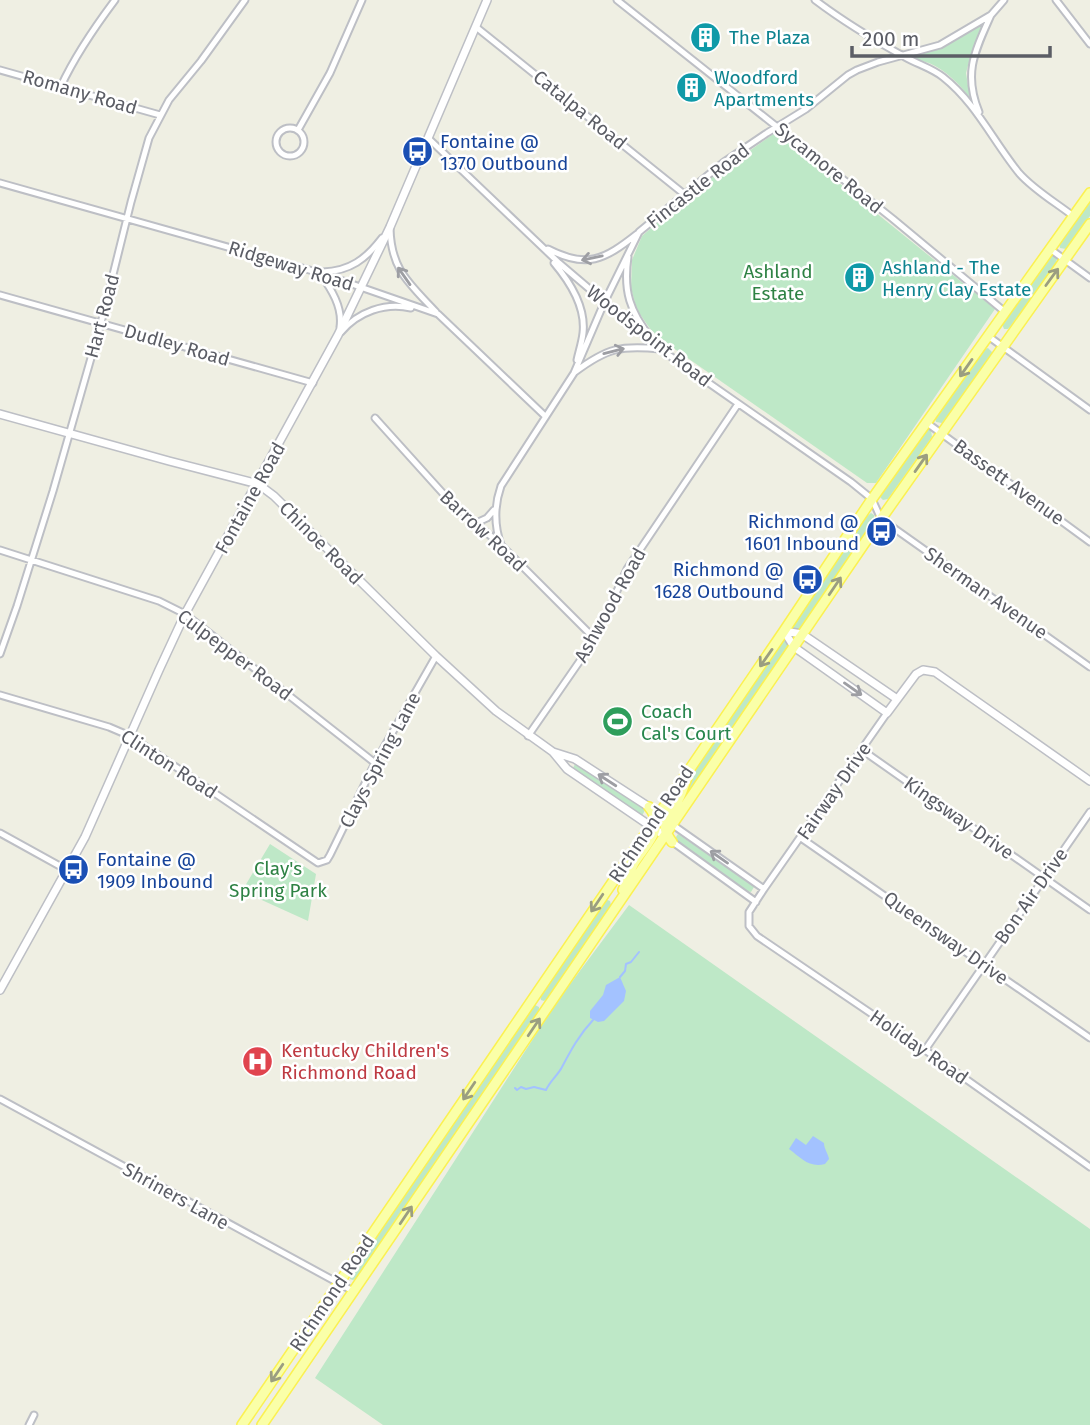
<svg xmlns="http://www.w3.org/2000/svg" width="1090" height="1425" font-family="'Fira Sans',sans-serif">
	<rect width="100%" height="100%" fill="#efefe3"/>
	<path fill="#bee8c7" d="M 982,21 L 985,22 L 972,51 L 966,73 L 970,98 C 959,84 946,70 929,63 C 923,61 918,60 913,57 C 942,47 959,40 982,21 Z
		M 776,132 L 995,309 L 876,483 L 867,483 L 666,343 L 651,330 L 637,310 L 631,288 L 632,260 L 642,236 L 697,188 Z
		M 1090,199 L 1090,216 L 1066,249 L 1060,248 L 1059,244 Z
		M 1051,255 L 1057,258 L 1056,264 L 1010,327 L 1008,329 L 1004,329 L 1002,324 Z
		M 988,348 L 993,353 L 990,359 L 942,423 L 936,422 L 935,418 L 985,349 Z
		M 926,429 L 931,430 L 932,437 L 888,499 L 883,500 L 880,497 L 880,494 Z
		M 871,513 L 874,515 L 874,520 L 801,629 L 799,631 L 794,630 L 792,628 L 793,623 L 866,517 Z
		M 786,640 L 788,644 L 788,647 L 672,818 L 699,761 L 781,641 Z
		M 616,711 L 629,720 L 621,733 L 607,725 Z
		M 575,764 L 579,764 L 645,808 L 645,810 L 642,816 L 574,771 L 573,768 Z
		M 678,834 L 752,884 L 754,887 L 751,892 L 747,891 L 676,841 L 674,840 Z
		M 270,844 L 316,874 L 308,921 L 242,891 Z
		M 605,899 L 610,901 L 611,905 L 548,998 L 544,1001 L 541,1000 L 540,996 Z
		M 629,905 L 1090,1229 L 1090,1425 L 383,1425 L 315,1378 L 556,1003 Z
		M 535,1005 L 539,1007 L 539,1010 L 357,1278 L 353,1280 L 350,1279 L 350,1274 L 532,1006 Z"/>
	<path fill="#a3c2ff" d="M 620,977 L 626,991 L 624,1001 L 604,1021 L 598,1022 L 590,1018 L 590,1011 L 603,995 L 606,985 Z
		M 813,1136 L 824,1143 C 824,1149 828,1153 829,1159 L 825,1164 C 809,1168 801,1158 789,1149 L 796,1138 L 806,1145 Z"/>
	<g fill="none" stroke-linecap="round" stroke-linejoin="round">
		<path stroke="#a3c2ff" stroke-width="2" d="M 620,977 L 625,971 L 626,964 L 631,962 L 639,952
			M 515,1088 L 517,1090 L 521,1087 L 526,1089 L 534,1087 L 546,1090 C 550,1081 558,1075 562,1067 C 571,1050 579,1035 593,1020"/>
		<defs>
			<path id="minor" d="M 617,0 L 893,219 L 1005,312
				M 815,0 C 844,22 874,40 905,57 C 917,64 932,68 943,77 C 976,103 993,141 1019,173 C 1034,190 1055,202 1073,216
				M 1056,0 L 1090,44
				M 476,27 L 684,194
				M 0,70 L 160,115
				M 61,86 C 76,54 94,28 115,0
				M 979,112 C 963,73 975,51 991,15
				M276 142a14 14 0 1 1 28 0a14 14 0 1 1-28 0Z
				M 298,130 L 330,73 L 362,0
				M 428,138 L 559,263 L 660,349 L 851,482 L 872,499 L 881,519 L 1090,667
				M 0,183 L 320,273 L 438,314 L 545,416
				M 390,228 C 391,270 409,283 436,312
				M 548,249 C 587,269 604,260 637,234
				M 1050,249 L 1090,278
				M 628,257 C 623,291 630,312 651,338
				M 554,263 C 570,282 586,307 583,333 C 582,342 579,351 577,360
				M 323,272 C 350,271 366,259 382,238
				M 320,273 C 331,289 343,307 340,327
				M 0,295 L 313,383
				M 341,332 C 358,312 385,302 411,308
				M 988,336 L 1090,410
				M 575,372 C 607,348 621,345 660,349
				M 375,418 L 448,499 L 501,545 L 595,639
				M 927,423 L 1090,542
				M 476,523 L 487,518 L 494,510
				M 501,545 C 494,525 494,506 501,486 L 574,373 L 604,303 L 639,232 L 724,162 L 767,133 L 806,109 L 848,75 L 857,70 L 878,62 L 940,45 L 991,15 L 1004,0
				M 0,550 L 159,601 L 185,614 L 375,763
				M 0,654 L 17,606 L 53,491 L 101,323 L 131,202 L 149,138 L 169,100 L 201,61 L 245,0
				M 0,695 L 109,727 L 130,736 L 318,863 L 327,860 L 330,855 L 375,763 L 436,656
				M 887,713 L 764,889 L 749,912 L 749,926 L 757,936 L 925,1050 L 1090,1167
				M 528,736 L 595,639 L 627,569 L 738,404
				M 862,750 L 1090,910
				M 673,825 L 764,889
				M 0,833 L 67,870
				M 801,838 L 1090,1038
				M 670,840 L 756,902
				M 925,1050 L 1090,812
				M 0,1099 L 353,1291
				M 29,1425 L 34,1415"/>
			<path id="tertiary" d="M 0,414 L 169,461 L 258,484 L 274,496 L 436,656 L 496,711 L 553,752 L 567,769 L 665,836
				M 784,631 L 794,647 L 887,713 L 916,674 L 923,670 L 935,672 L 1090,781
				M 784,631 L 802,634 L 897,699
				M 553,752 L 575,759 L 652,809
				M 0,990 L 85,837 L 159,670 L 185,614 L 338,335 L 390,227 L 487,0"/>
			<path id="primary" d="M 672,842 C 657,823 670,817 678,800 C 682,793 684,785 687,778
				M 623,890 C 627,881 629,872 634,863 C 645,845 667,828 649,807
				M 242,1425 L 784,631 L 872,499 L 1090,193
				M 262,1425 L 881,519 L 1090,224"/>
		</defs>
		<use href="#minor" stroke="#bdbfc5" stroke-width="9"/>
		<use href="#tertiary" stroke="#bdbfc5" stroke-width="10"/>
		<use href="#primary" stroke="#fbf151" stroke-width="12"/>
		<use href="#minor" stroke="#fff" stroke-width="5"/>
		<use href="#tertiary" stroke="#fff" stroke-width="7"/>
		<use href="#primary" stroke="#faffa8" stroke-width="9"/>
	</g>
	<defs><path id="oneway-shaft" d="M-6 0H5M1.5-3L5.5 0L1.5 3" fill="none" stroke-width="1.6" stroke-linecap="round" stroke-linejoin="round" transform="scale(1.75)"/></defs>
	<g stroke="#9d9ea3">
		<use href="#oneway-shaft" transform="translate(592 258) rotate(168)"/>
		<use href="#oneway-shaft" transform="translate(404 276) rotate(-125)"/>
		<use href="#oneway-shaft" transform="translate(614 351) rotate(-14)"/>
		<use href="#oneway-shaft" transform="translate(853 689) rotate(35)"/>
		<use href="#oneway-shaft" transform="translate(607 780) rotate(-147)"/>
		<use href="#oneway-shaft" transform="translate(719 857) rotate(-145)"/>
	</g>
	<g stroke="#9b9e80">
		<use href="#oneway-shaft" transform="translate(1052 277) rotate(-54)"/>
		<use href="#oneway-shaft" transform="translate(966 368) rotate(125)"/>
		<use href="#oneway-shaft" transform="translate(921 463) rotate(-55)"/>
		<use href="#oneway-shaft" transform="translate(835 586) rotate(-56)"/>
		<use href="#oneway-shaft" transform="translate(766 658) rotate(125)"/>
		<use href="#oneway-shaft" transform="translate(597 903) rotate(124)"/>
		<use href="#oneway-shaft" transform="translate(534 1027) rotate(-56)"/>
		<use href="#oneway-shaft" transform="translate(469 1091) rotate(124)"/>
		<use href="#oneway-shaft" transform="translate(406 1215) rotate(-56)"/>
		<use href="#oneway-shaft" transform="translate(277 1373) rotate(124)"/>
	</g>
	<defs>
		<symbol id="building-disc" viewBox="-11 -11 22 22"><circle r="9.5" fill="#0f9aa8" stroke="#fff"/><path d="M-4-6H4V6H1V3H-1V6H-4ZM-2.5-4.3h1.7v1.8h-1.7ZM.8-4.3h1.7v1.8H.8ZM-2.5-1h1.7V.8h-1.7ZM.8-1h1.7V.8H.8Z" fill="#fff"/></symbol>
		<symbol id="bus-disc" viewBox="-11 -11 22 22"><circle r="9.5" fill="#1a4fb4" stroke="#fff"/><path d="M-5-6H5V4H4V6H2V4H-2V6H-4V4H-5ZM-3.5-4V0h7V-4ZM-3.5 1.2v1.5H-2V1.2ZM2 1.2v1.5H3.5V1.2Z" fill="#fff"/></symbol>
		<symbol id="stadium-disc" viewBox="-11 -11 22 22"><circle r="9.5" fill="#2e9e5b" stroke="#fff"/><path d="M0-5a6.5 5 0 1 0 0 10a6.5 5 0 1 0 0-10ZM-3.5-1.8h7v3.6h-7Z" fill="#fff"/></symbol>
		<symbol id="hospital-disc" viewBox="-11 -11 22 22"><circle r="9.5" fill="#e0444e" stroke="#fff"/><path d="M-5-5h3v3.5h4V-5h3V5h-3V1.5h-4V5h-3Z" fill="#fff"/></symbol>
	</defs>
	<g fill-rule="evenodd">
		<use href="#building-disc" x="688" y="20" width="35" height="35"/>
		<use href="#building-disc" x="674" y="70" width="35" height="35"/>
		<use href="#bus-disc" x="400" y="134" width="35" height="35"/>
		<use href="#building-disc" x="842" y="260" width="35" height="35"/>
		<use href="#bus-disc" x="864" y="514" width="35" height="35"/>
		<use href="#bus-disc" x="790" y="562" width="35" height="35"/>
		<use href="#stadium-disc" x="600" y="704" width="35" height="35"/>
		<use href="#bus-disc" x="56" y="852" width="35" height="35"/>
		<use href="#hospital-disc" x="240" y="1044" width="35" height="35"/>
	</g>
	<g text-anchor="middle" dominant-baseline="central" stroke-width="5" stroke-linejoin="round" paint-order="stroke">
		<g font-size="19" fill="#0d838f" stroke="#fff" text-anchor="start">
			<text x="729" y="37">The Plaza</text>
			<text x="714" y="77">Woodford<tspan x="714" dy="22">Apartments</tspan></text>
			<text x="882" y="267">Ashland - The<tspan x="882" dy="22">Henry Clay Estate</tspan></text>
		</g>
		<g font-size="19" fill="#5b5d65" stroke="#fff">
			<text transform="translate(80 92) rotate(16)">Romany Road</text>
			<text transform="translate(580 110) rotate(39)">Catalpa Road</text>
			<text transform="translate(829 168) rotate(39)">Sycamore Road</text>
			<text transform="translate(698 186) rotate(-38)">Fincastle Road</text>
			<text transform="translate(291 266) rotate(17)">Ridgeway Road</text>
			<text transform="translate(102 316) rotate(-75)">Hart Road</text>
			<text transform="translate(649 336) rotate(38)">Woodspoint Road</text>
			<text transform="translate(177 345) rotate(16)">Dudley Road</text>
			<text transform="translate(1009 482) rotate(36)">Bassett Avenue</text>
			<text transform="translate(250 498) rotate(-61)">Fontaine Road</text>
			<text transform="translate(483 531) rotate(43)">Barrow Road</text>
			<text transform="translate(321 543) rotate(45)">Chinoe Road</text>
			<text transform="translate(986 593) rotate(35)">Sherman Avenue</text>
			<text transform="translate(610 605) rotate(-61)">Ashwood Road</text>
			<text transform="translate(235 655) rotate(37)">Culpepper Road</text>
			<text transform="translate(380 760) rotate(-62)">Clays Spring Lane</text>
			<text transform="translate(169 764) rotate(33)">Clinton Road</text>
			<text transform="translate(834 791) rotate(-55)">Fairway Drive</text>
			<text transform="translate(959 818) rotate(35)">Kingsway Drive</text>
			<text transform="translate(651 824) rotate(-56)">Richmond Road</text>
			<text transform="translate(1031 896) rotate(-55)">Bon Air Drive</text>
			<text transform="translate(946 938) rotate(35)">Queensway Drive</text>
			<text transform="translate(919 1047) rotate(35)">Holiday Road</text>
			<text transform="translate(176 1196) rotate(29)">Shriners Lane</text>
			<text transform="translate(332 1293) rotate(-56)">Richmond Road</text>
		</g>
		<g font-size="19" fill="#164399" stroke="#fff" text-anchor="start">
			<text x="440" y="141">Fontaine @<tspan x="440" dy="22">1370 Outbound</tspan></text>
			<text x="859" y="521" text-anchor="end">Richmond @<tspan x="859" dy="22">1601 Inbound</tspan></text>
			<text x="784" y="569" text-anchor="end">Richmond @<tspan x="784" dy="22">1628 Outbound</tspan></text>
			<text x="97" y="859">Fontaine @<tspan x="97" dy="22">1909 Inbound</tspan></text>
		</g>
		<g font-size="19" fill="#2e8244" stroke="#fff">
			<text x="778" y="271">Ashland<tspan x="778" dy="22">Estate</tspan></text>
			<text x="278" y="868">Clay's<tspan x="278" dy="22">Spring Park</tspan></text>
		</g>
		<g font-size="19" fill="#27864d" stroke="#fff" text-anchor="start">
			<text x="641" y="711">Coach<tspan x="641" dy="22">Cal's Court</tspan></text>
		</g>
		<g font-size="19" fill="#be3a42" stroke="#fff" text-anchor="start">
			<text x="281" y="1050">Kentucky Children's<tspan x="281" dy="22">Richmond Road</tspan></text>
		</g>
	</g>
	<path d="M852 46v10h198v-10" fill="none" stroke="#5b5d65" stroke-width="3.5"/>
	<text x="862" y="46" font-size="21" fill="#5b5d65" stroke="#ffffff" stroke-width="5" paint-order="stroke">200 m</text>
</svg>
